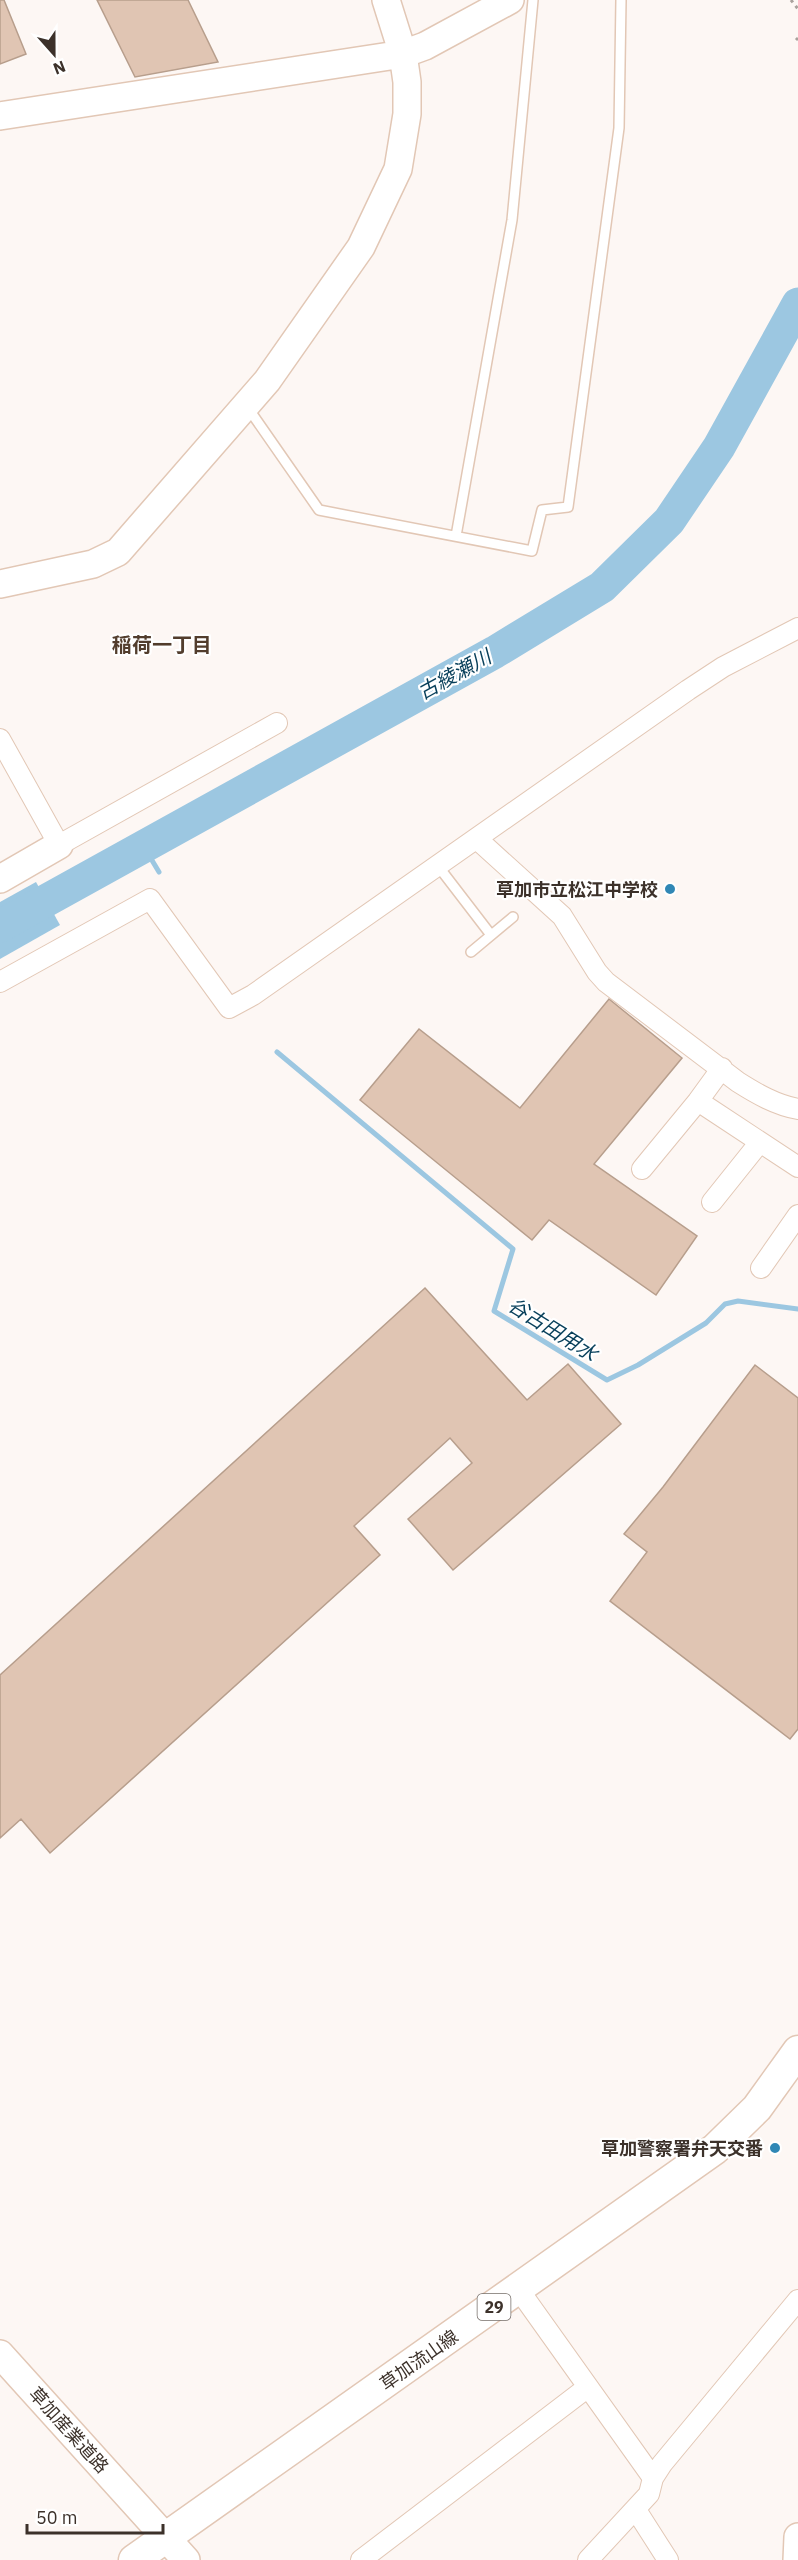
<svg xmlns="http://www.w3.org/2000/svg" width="798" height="2560" font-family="'IBM Plex Sans','Noto Sans JP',sans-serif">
	<rect width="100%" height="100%" fill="#fdf7f4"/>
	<path fill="#9cc7e1" d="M 36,882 L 60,925 L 0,959 L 0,902 Z"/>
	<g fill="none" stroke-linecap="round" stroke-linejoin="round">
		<path stroke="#9cc7e1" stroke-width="5" d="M 144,847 L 159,872
			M 277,1052 L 513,1249 L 494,1311 L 607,1380 L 638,1365 L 706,1323 L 725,1304 L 738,1301 L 798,1309"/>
		<path stroke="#9cc7e1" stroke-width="33" d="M 0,926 L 495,652 L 602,587 L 669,521 L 719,447 L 798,304"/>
	</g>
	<path fill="#e0c5b3" stroke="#b79e8c" stroke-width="1.5" d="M 0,0 L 4,0 L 26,54 L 0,64 Z
		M 97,0 L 188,0 L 218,62 L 135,77 Z
		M 609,999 L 682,1058 L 594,1164 L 697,1236 L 656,1295 L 549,1220 L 532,1240 L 360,1100 L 419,1029 L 520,1108 Z
		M 425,1288 L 527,1400 L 568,1364 L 621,1424 L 453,1570 L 408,1519 L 472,1463 L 450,1438 L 354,1526 L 380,1555 L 50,1853 L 21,1819 L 0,1838 L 0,1675 Z
		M 755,1365 L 798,1398 L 798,1729 L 790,1739 L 610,1601 L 647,1552 L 624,1534 L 663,1487 Z"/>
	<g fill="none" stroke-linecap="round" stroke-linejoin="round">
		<defs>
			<path id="lane" d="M 248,408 L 319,510 L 532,551 L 542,510 L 568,507 L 619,128 L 621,0
				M 456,536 L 512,220 L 533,0
				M 438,866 L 491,935
				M 471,952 L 513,917"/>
			<path id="street" d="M 0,739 L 59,845 L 277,723
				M 477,839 L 562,916 L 597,972 L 606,982 L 738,1082 C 757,1094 776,1105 798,1109
				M 0,982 L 150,899 L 229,1008 L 253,995 L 688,690 L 723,667 L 798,628
				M 698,1101 L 798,1167
				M 642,1169 L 698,1101 L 722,1068
				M 712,1202 L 760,1142
				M 761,1268 L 798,1215
				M 519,2290 L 653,2478
				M 636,2510 L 668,2560
				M 361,2560 L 588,2387
				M 588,2560 L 649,2494 L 653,2478 L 662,2464 L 798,2300"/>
			<path id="secondary" d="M 0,116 L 403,54 L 425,46 L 510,0
				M 0,584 L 93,564 L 118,552 L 267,381 L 361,247 L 398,169 L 407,114 L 407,82 L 403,54 L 386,0
				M 0,879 L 59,845
				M 0,2354 L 186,2560
				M 797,2560 L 798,2537"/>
			<path id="primary" d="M 134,2560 L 715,2149 L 757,2108 L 798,2051"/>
		</defs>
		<use href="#lane" stroke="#e2c7b5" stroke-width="12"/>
		<use href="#street" stroke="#e2c7b5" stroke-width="22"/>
		<use href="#secondary" stroke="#e2c7b5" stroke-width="30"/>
		<use href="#primary" stroke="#e2c7b5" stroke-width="33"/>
		<path stroke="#a9a19c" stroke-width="3" stroke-dasharray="3 4.5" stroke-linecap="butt" d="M 791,0 L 798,9
			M 796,40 L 798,38"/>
		<use href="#lane" stroke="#fff" stroke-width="9"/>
		<use href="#street" stroke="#fff" stroke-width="20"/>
		<use href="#secondary" stroke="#fff" stroke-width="27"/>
		<use href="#primary" stroke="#fff" stroke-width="30"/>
	</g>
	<g fill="#3087b5" stroke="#fff" stroke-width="2">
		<circle cx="670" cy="889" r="6"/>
		<circle cx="775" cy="2148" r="6"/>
	</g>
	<g text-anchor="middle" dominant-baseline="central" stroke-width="4.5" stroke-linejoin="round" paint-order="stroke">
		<rect fill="#fff" stroke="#766f6a" stroke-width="1.5" x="477.5" y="2294" width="33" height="26" rx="4.5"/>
		<g font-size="16" font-weight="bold" fill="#3c312a">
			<text x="494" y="2307">29</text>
		</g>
		<g font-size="18" font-weight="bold" fill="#3c312a" stroke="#fff" text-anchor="end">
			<text x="658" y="889">草加市立松江中学校</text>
			<text x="763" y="2148">草加警察署弁天交番</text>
		</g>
		<g font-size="18" fill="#3c312a" stroke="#fff">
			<text transform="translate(419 2360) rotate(-35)">草加流山線</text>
			<text transform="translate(69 2430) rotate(48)">草加産業道路</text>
		</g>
		<g font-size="20" font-weight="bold" fill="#523d2d" stroke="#fff">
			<text x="162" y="644">稲荷一丁目</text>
		</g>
		<g font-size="20" font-style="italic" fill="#073f5a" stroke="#fff">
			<text transform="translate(454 674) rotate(-29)">古綾瀬川</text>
			<text transform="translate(553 1329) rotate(32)">谷古田用水</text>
		</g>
	</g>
	<g transform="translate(54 54) rotate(159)" stroke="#ffffff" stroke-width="4.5" paint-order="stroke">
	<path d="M0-4.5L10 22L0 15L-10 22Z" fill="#3c312a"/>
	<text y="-9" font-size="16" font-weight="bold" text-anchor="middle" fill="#3c312a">N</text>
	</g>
	<path d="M27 2524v9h136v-9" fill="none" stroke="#3c312a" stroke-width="3"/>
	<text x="36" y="2524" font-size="18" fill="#3c312a" stroke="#ffffff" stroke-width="4.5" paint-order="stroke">50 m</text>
</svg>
